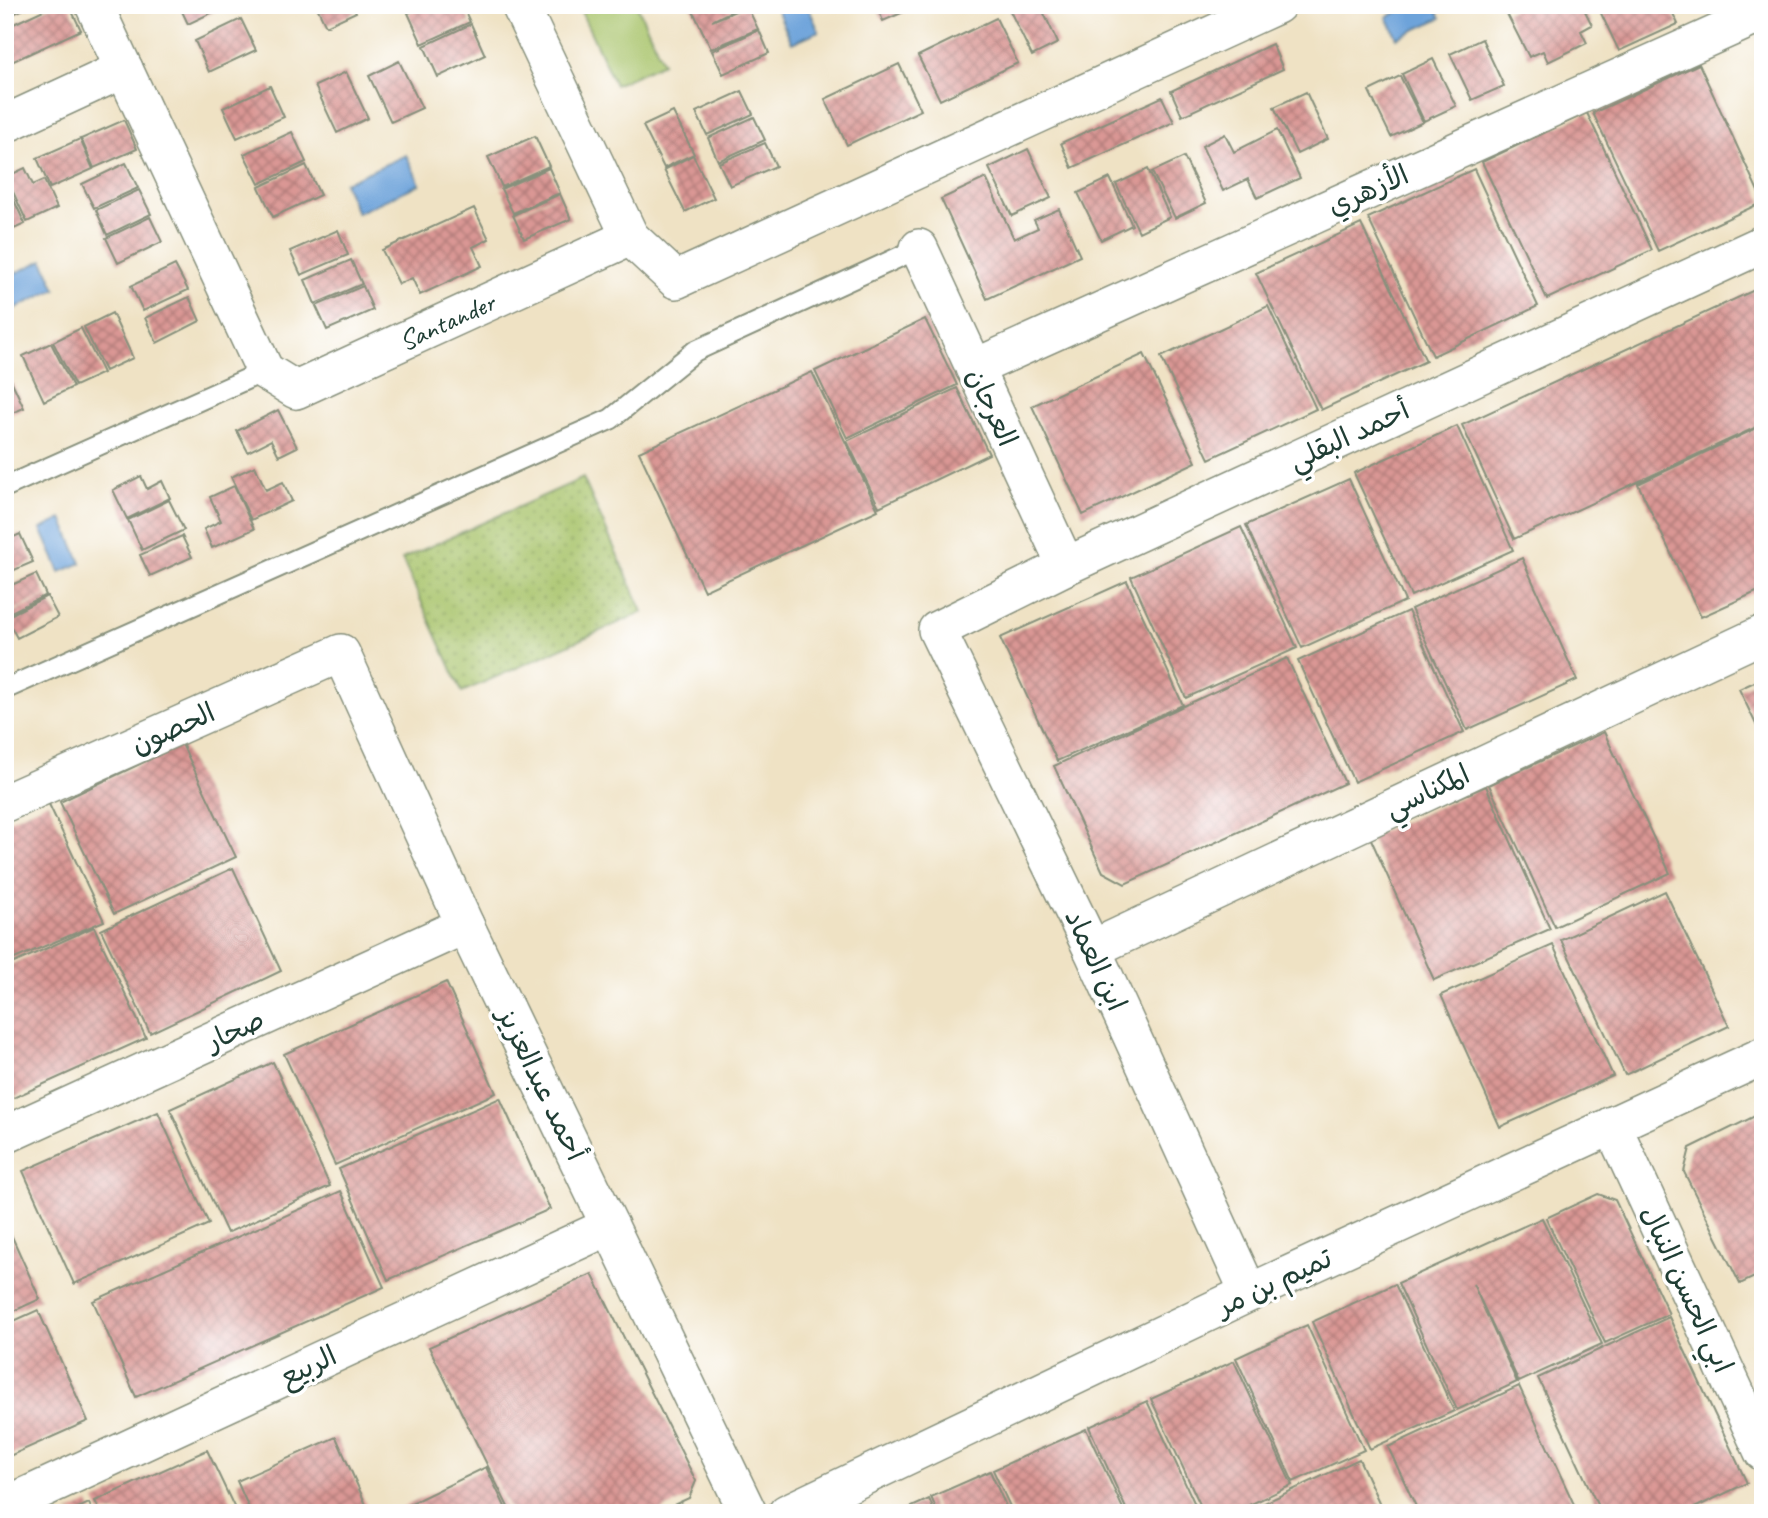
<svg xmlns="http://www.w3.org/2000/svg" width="1768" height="1518" font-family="Caveat,'Playpen Sans Arabic',sans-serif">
	<defs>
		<pattern id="green-dots" width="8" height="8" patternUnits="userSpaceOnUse" patternTransform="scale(1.75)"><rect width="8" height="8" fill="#a7c369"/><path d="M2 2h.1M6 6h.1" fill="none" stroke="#87a057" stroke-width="1.8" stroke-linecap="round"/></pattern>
		<pattern id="building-cross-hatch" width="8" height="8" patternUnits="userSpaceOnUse" patternTransform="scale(1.75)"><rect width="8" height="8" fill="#da9794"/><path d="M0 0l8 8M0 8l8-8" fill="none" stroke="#b07c7a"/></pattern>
	</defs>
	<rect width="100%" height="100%" fill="#fff"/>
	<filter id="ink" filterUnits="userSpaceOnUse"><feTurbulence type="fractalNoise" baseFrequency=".0143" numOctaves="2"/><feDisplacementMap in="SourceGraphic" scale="14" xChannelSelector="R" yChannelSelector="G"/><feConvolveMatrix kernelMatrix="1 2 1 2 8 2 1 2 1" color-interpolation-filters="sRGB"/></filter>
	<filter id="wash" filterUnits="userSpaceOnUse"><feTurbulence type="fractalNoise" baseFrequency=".00686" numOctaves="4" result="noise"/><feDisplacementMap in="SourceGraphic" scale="28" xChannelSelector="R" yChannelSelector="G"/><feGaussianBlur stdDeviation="1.57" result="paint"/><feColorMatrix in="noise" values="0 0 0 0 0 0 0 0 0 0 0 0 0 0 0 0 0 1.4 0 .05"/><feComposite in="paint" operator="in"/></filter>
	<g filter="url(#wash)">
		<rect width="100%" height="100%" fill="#efe2c4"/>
		<path fill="url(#green-dots)" stroke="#63804e" stroke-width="2" d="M 583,478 L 643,612 L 462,692 L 402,559 Z"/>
		<path fill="#a7c369" stroke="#63804e" stroke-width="2" d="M 578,5 L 637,5 L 663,63 L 615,85 Z"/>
		<path fill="#6da3da" stroke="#467087" stroke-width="2" d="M 775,5 L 807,5 L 819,31 L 792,43 Z
			M 1412,5 L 1435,5 L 1441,18 L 1397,38 L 1387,17 Z
			M 406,155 L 420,184 L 357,213 L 344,183 Z
			M 43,260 L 56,289 L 5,313 L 5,278 Z
			M 62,519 L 81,563 L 60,572 L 41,529 Z"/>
		<g id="blocks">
			<path fill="url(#building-cross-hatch)" d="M 5,5 L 32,5 L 5,18 Z
				M 54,5 L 69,5 L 81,30 L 5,65 L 5,28 Z
				M 179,5 L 228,5 L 188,24 Z
				M 316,5 L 353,5 L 356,12 L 326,26 Z
				M 426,5 L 462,5 L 470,22 L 422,44 L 408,13 Z
				M 690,5 L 744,5 L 712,21 L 747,6 L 758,29 L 711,49 Z
				M 876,5 L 920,5 L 883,21 Z
				M 1021,5 L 1040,5 L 1058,43 L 1032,56 L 1010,11 Z
				M 1520,5 L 1582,5 L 1592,25 L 1581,31 L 1587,43 L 1548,62 L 1543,51 L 1529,57 L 1506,12 Z
				M 1597,5 L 1669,5 L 1678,24 L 1619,51 Z
				M 996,18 L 1018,63 L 940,100 L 918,56 Z
				M 241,19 L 256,50 L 209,72 L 195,41 Z
				M 471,24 L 485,55 L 438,77 L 424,46 Z
				M 759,30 L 769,53 L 723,74 L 712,51 Z
				M 1482,39 L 1504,86 L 1472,100 L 1450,54 Z
				M 1272,44 L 1283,69 L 1182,116 L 1171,91 Z
				M 1433,59 L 1456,106 L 1424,121 L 1402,74 Z
				M 399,61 L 422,108 L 391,122 L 369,76 Z
				M 899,64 L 921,110 L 847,145 L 825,99 Z
				M 1699,64 L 1763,202 L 1658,251 L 1593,113 Z
				M 346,72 L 368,118 L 337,133 L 315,86 Z
				M 1400,76 L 1423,122 L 1391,137 L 1369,91 Z
				M 270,86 L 284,117 L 237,138 L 223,108 Z
				M 742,91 L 753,114 L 707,135 L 696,112 Z
				M 1306,92 L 1328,139 L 1297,154 L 1274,107 Z
				M 1162,97 L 1174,122 L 1072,168 L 1061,143 Z
				M 673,112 L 694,154 L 664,168 L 643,126 Z
				M 1587,113 L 1652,250 L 1547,299 L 1482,162 Z
				M 754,117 L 765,140 L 718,161 L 708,138 Z
				M 124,120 L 137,149 L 94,168 L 81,139 Z
				M 1277,130 L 1300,178 L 1257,198 L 1248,179 L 1223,191 L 1202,146 L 1225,134 L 1234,152 Z
				M 292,132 L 306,162 L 259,184 L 244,154 Z
				M 535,136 L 549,166 L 502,187 L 488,157 Z
				M 80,139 L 93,169 L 50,188 L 37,158 Z
				M 765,143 L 776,166 L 730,186 L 719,163 Z
				M 1028,149 L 1051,198 L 1012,216 L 989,168 Z
				M 693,155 L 714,198 L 685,212 L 664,170 Z
				M 1184,157 L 1206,203 L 1175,218 L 1152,172 Z
				M 126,163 L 138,188 L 94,208 L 82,184 Z
				M 306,165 L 320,195 L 273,217 L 259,187 Z
				M 25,168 L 33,185 L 44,180 L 57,208 L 27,222 L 6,177 Z
				M 549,168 L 560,193 L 513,213 L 501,189 Z
				M 1148,169 L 1170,217 L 1139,232 L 1116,184 Z
				M 1474,169 L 1538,306 L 1433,356 L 1368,218 Z
				M 986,178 L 1014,239 L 1038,228 L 1034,220 L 1059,209 L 1080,256 L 987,299 L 941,199 Z
				M 1110,178 L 1132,225 L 1101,240 L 1078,193 Z
				M 139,190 L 151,214 L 107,235 L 96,210 Z
				M 560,194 L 571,219 L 524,239 L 513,215 Z
				M 12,196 L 25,224 L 5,233 L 5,199 Z
				M 474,208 L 489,239 L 473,247 L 482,266 L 420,295 L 412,278 L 399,284 L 382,250 Z
				M 150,217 L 162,242 L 118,263 L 106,238 Z
				M 1361,224 L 1426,361 L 1321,410 L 1256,273 Z
				M 338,230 L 348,255 L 301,275 L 290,251 Z
				M 351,260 L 362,284 L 315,304 L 305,280 Z
				M 175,265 L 188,290 L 143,311 L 131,286 Z
				M 363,286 L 373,310 L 327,330 L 316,306 Z
				M 1763,286 L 1763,424 L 1514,539 L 1462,425 Z
				M 189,297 L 200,321 L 157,343 L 145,318 Z
				M 1268,306 L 1316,409 L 1209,459 L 1161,357 Z
				M 112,313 L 133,358 L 105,371 L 84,327 Z
				M 925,319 L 957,385 L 847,438 L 815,371 Z
				M 81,328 L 103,373 L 75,386 L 53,342 Z
				M 51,343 L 73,387 L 44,401 L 23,356 Z
				M 1144,354 L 1196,462 L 1083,515 L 1032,406 Z
				M 5,367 L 24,408 L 7,415 L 5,411 Z
				M 812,372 L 878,510 L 704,591 L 639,452 Z
				M 957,388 L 989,454 L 879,507 L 847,441 Z
				M 278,410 L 297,447 L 279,456 L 271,440 L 248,452 L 237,431 Z
				M 1763,425 L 1763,589 L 1701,617 L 1638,484 Z
				M 1457,426 L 1513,550 L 1411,596 L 1354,473 Z
				M 255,466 L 266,490 L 283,482 L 292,501 L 251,520 L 231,477 Z
				M 141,476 L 147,489 L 162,481 L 170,498 L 127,519 L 113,490 Z
				M 1349,479 L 1405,601 L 1302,648 L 1246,525 Z
				M 234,486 L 254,529 L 212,548 L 204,529 L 221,521 L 210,497 Z
				M 169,500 L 184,530 L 142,550 L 128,520 Z
				M 1241,527 L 1297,648 L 1186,698 L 1131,577 Z
				M 20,534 L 33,562 L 5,574 L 5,541 Z
				M 182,536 L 192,557 L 150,576 L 140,555 Z
				M 1522,558 L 1577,680 L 1467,730 L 1411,609 Z
				M 36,574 L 46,595 L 5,615 L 5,588 Z
				M 1127,581 L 1183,705 L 1057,761 L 1000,638 Z
				M 47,596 L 58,617 L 17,638 L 6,617 Z
				M 1408,611 L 1464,732 L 1354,782 L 1298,661 Z
				M 1287,658 L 1345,783 L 1125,884 L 1103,872 L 1054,766 Z
				M 1763,678 L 1763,739 L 1739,689 Z
				M 1604,732 L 1670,873 L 1555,927 L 1489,785 Z
				M 182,744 L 236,857 L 114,914 L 60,802 Z
				M 1486,786 L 1550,929 L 1434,980 L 1370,837 Z
				M 48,802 L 104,921 L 5,963 L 5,822 Z
				M 233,868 L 281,971 L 150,1033 L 101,930 Z
				M 1665,891 L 1729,1026 L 1625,1075 L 1561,940 Z
				M 94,927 L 146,1038 L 11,1099 L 5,1098 L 5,967 Z
				M 1553,945 L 1613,1076 L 1500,1127 L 1441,995 Z
				M 446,982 L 496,1093 L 335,1165 L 284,1054 Z
				M 273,1062 L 330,1186 L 227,1233 L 170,1109 Z
				M 500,1098 L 550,1209 L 388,1280 L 339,1169 Z
				M 158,1112 L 209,1224 L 74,1284 L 23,1171 Z
				M 1763,1112 L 1763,1273 L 1740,1284 L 1684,1172 L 1690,1148 Z
				M 341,1191 L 384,1287 L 136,1397 L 93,1301 Z
				M 1598,1194 L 1615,1200 L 1669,1314 L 1605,1343 L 1546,1218 Z
				M 1542,1218 L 1602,1344 L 1519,1382 L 1473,1284 L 1517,1382 L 1457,1410 L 1398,1283 Z
				M 5,1221 L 40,1299 L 5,1315 Z
				M 592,1274 L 696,1481 L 689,1498 L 656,1513 L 511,1513 L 429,1347 Z
				M 1395,1284 L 1454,1411 L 1370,1449 L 1312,1322 Z
				M 38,1310 L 88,1421 L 5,1458 L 5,1325 Z
				M 1669,1317 L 1747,1483 L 1684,1513 L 1601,1513 L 1538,1378 Z
				M 1307,1325 L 1364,1450 L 1293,1482 L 1236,1358 Z
				M 1234,1361 L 1292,1485 L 1232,1513 L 1204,1513 L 1151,1399 Z
				M 1519,1386 L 1578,1513 L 1419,1513 L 1388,1447 Z
				M 1147,1401 L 1199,1513 L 1128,1513 L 1089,1427 Z
				M 1086,1429 L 1125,1513 L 1013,1513 L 993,1470 Z
				M 336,1437 L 367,1507 L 353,1513 L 251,1513 L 237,1481 Z
				M 207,1450 L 237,1513 L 101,1513 L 95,1501 Z
				M 1359,1459 L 1384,1513 L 1243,1513 Z
				M 486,1467 L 508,1513 L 391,1513 Z
				M 990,1471 L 1009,1513 L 938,1513 L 931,1497 Z
				M 929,1499 L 935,1513 L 899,1513 Z
				M 89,1503 L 93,1513 L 67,1513 Z"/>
		</g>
	</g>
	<g filter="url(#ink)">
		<use href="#blocks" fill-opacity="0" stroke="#87907c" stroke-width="2"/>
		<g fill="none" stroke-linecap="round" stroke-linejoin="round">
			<defs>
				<path id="lane" d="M 5,487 L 265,371
					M 5,689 L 611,419 L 695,351 L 919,248"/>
				<g id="street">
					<path id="s1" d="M 94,5 L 265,371 L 296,390 L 630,237"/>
					<path d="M 520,5 L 630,237 L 676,280 L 1277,5"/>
					<path d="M 5,124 L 124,69"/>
					<path d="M 919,248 L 1066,566"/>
					<path d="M 974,368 L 1763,13"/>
					<path d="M 5,803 L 341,653 L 465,925 L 748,1513"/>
					<path d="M 1092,949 L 1763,634"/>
					<path d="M 1612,1125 L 1763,1452"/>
					<path d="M 5,1135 L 465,925"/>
					<path d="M 1249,1293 L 1092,949 L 937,630 L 1066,566 L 1763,244"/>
					<path d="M 5,1506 L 610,1226"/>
					<path d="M 787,1513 L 1249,1293 L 1763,1056"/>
				</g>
			</defs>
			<use href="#lane" stroke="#87907c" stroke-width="23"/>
			<use href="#street" stroke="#87907c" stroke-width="40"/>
			<use href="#lane" stroke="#fff" stroke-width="19"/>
			<use href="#street" stroke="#fff" stroke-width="37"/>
		</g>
	</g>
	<g text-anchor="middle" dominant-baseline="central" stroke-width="7" stroke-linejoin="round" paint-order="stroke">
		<g font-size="28" fill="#1f3d34" stroke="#fff">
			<text transform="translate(1368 190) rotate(-24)">الأزهري</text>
			<text stroke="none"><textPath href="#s1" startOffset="606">Santander</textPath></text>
			<text transform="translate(992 407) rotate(65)">العرجان</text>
			<text transform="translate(1349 435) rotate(-25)">أحمد البقلي</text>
			<text transform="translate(173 728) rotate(-24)">الحصون</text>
			<text transform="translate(1427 791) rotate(-25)">المكناسي</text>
			<text transform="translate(1096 960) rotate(65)">ابن العماد</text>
			<text transform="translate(235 1030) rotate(-25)">صحار</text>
			<text transform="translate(542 1084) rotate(64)">أحمد عبدالعزيز</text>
			<text transform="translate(1274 1282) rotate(-25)">تميم بن مر</text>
			<text transform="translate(1687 1289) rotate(65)">ابي الحسن النبال</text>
			<text transform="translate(308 1366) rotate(-25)">الربيع</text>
		</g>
	</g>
	<rect width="1768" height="1518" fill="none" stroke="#fff" stroke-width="28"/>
</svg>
